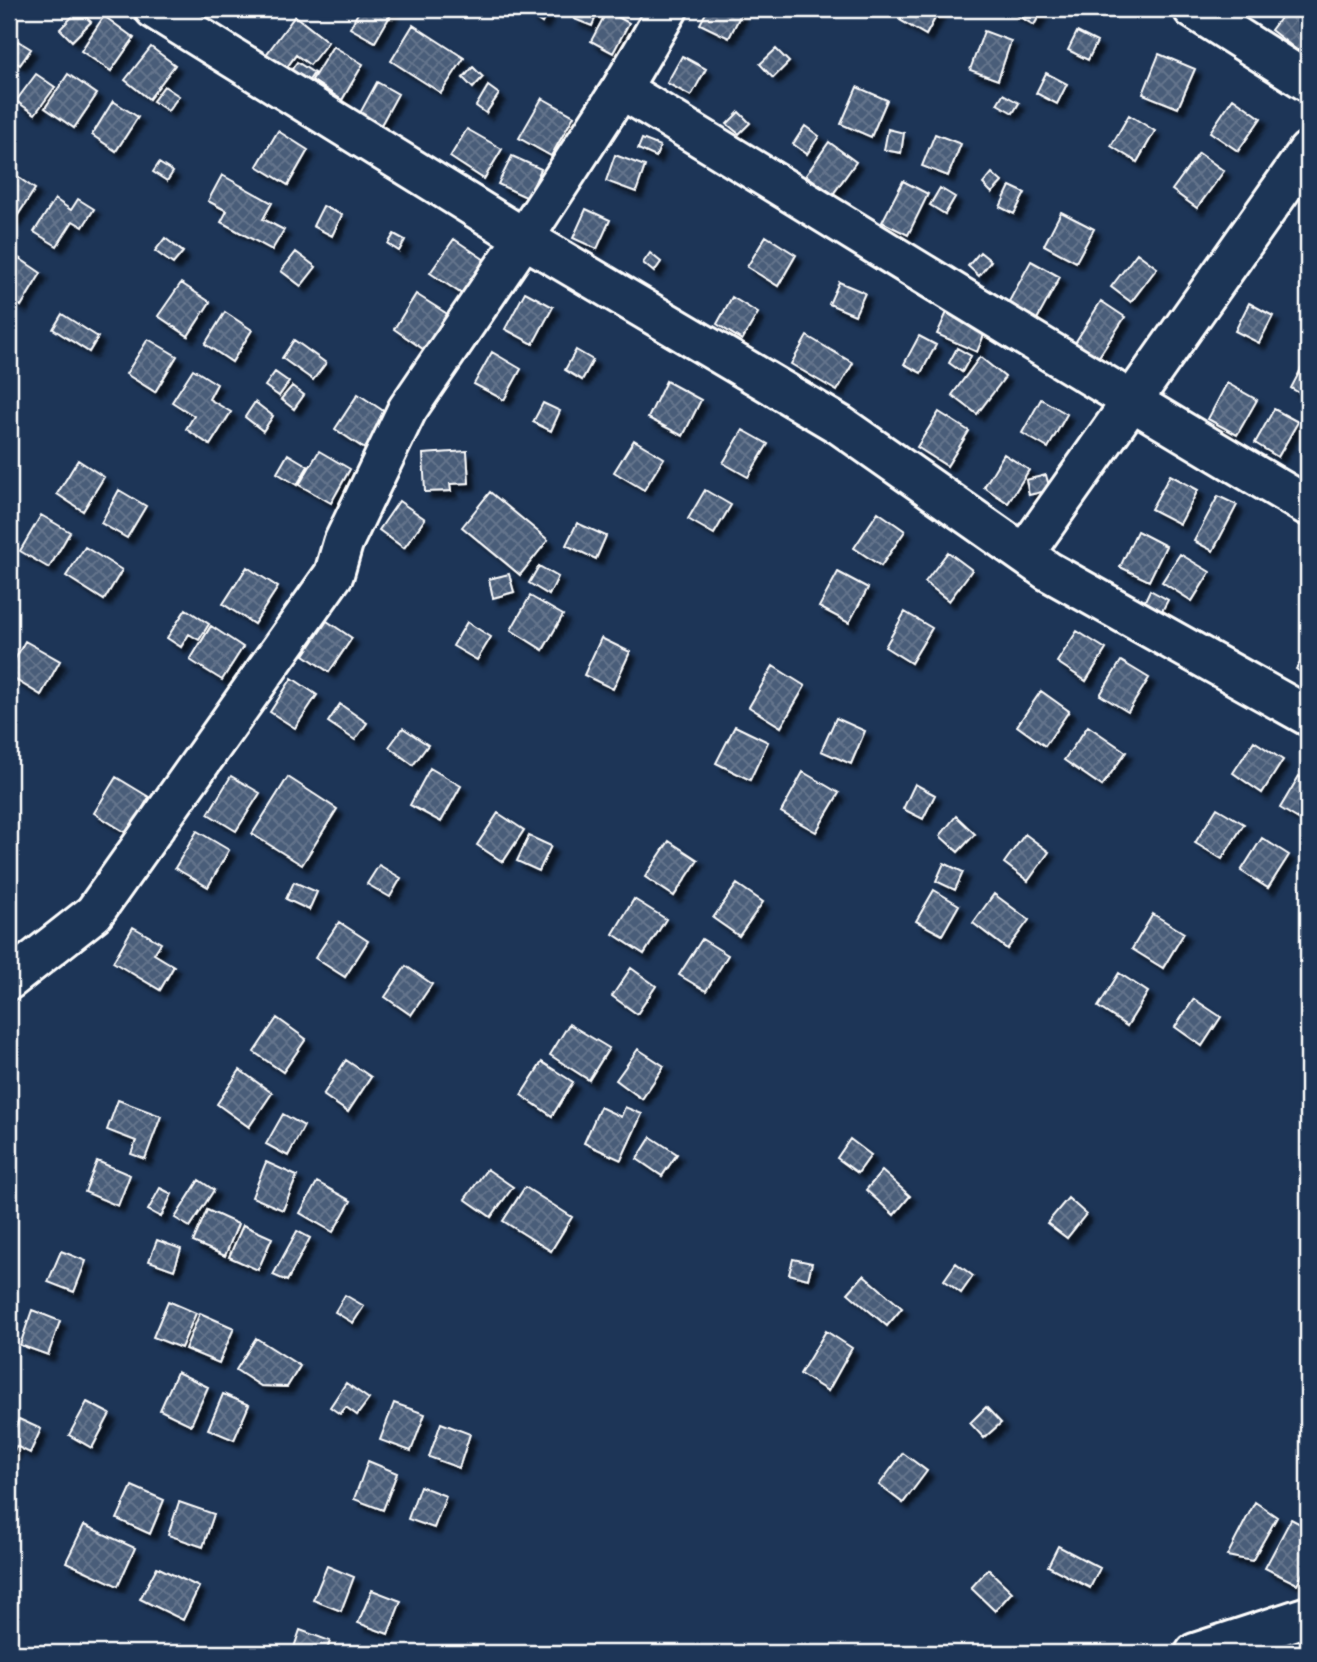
<svg xmlns="http://www.w3.org/2000/svg" width="1317" height="1662" font-family="'Patrick Hand',sans-serif">
	<defs>
		<pattern id="building-cross-hatch" width="8" height="8" patternUnits="userSpaceOnUse" patternTransform="scale(1.75)"><rect width="8" height="8" fill="#4a5d79"/><path d="M0 0l8 8M0 8l8-8" fill="none" stroke="#65758d"/></pattern>
		<filter id="shadow"><feDropShadow dx="6" dy="6" stdDeviation="2" flood-color="#0009"/></filter>
	</defs>
	<rect width="100%" height="100%" fill="#1d3557"/>
	<filter id="ink" filterUnits="userSpaceOnUse"><feTurbulence type="fractalNoise" baseFrequency=".0143" numOctaves="2"/><feDisplacementMap in="SourceGraphic" scale="14" xChannelSelector="R" yChannelSelector="G"/><feConvolveMatrix kernelMatrix="1 2 1 2 8 2 1 2 1" color-interpolation-filters="sRGB"/></filter>
	<g filter="url(#ink)">
		<path fill="url(#building-cross-hatch)" stroke="#fff" stroke-width="2" filter="url(#shadow)" d="M 360,9 L 393,11 L 375,42 L 350,28 Z
			M 535,9 L 550,9 L 542,23 L 531,16 Z
			M 578,9 L 599,9 L 592,26 L 574,19 Z
			M 708,9 L 731,9 L 741,14 L 729,38 L 700,24 Z
			M 906,9 L 940,9 L 926,35 L 900,20 Z
			M 1007,9 L 1043,9 L 1034,25 Z
			M 1287,9 L 1308,10 L 1308,38 L 1298,51 L 1271,30 Z
			M 79,10 L 91,22 L 72,41 L 60,29 Z
			M 607,11 L 629,23 L 613,53 L 591,41 Z
			M 104,16 L 134,38 L 111,71 L 81,51 Z
			M 295,16 L 328,42 L 310,65 L 296,55 L 282,74 L 262,60 Z
			M 413,25 L 464,58 L 441,93 L 391,61 Z
			M 984,31 L 1011,41 L 998,80 L 970,70 Z
			M 1077,32 L 1097,42 L 1088,60 L 1068,50 Z
			M 18,41 L 31,49 L 20,65 L 9,58 Z
			M 333,46 L 363,64 L 342,100 L 312,80 Z
			M 151,47 L 175,65 L 149,99 L 125,80 Z
			M 776,49 L 789,62 L 773,78 L 760,64 Z
			M 1159,54 L 1195,69 L 1178,108 L 1143,94 Z
			M 682,56 L 706,69 L 691,96 L 667,83 Z
			M 297,62 L 314,73 L 305,86 L 288,75 Z
			M 473,67 L 483,77 L 473,88 L 463,78 Z
			M 1046,73 L 1067,84 L 1057,104 L 1036,93 Z
			M 36,74 L 55,87 L 35,114 L 16,101 Z
			M 68,74 L 97,94 L 74,128 L 45,108 Z
			M 377,82 L 398,94 L 381,125 L 360,113 Z
			M 164,86 L 179,96 L 168,111 L 153,101 Z
			M 488,86 L 499,94 L 486,113 L 476,106 Z
			M 857,87 L 887,100 L 871,137 L 841,124 Z
			M 1003,94 L 1019,103 L 1013,113 L 997,104 Z
			M 542,98 L 574,116 L 551,156 L 519,138 Z
			M 1233,98 L 1261,118 L 1238,151 L 1210,132 Z
			M 113,101 L 138,117 L 116,151 L 92,135 Z
			M 739,112 L 750,123 L 739,134 L 727,124 Z
			M 1129,115 L 1155,131 L 1137,162 L 1111,146 Z
			M 805,126 L 819,136 L 807,154 L 793,144 Z
			M 467,129 L 502,149 L 484,179 L 450,157 Z
			M 888,129 L 904,133 L 901,153 L 884,150 Z
			M 278,131 L 308,150 L 288,185 L 257,166 Z
			M 935,134 L 961,144 L 948,176 L 922,166 Z
			M 642,139 L 660,146 L 656,157 L 638,149 Z
			M 829,142 L 856,162 L 833,194 L 806,175 Z
			M 1199,153 L 1224,171 L 1197,208 L 1172,190 Z
			M 615,155 L 645,166 L 636,192 L 606,181 Z
			M 512,156 L 541,169 L 528,198 L 498,184 Z
			M 159,163 L 173,172 L 167,181 L 153,172 Z
			M 9,171 L 35,189 L 14,221 L 9,217 Z
			M 992,173 L 1002,182 L 992,193 L 983,184 Z
			M 222,175 L 272,203 L 263,219 L 284,230 L 272,250 L 221,222 L 227,211 L 208,201 Z
			M 903,181 L 928,194 L 908,235 L 882,222 Z
			M 1010,186 L 1025,193 L 1014,214 L 1000,207 Z
			M 940,188 L 955,197 L 945,214 L 930,205 Z
			M 55,199 L 71,210 L 78,199 L 94,209 L 83,227 L 73,221 L 57,246 L 34,232 Z
			M 323,206 L 342,215 L 332,236 L 313,226 Z
			M 586,209 L 610,220 L 597,249 L 573,238 Z
			M 1061,212 L 1094,229 L 1076,262 L 1044,245 Z
			M 394,234 L 405,240 L 399,251 L 388,244 Z
			M 766,236 L 796,255 L 778,286 L 747,267 Z
			M 165,238 L 183,252 L 173,264 L 155,251 Z
			M 454,239 L 485,260 L 462,294 L 430,273 Z
			M 296,252 L 316,267 L 301,286 L 281,271 Z
			M 980,252 L 991,261 L 979,276 L 968,266 Z
			M 650,253 L 661,262 L 654,272 L 643,263 Z
			M 1137,253 L 1157,268 L 1131,302 L 1111,287 Z
			M 19,258 L 41,273 L 21,306 L 9,298 L 9,273 Z
			M 1031,261 L 1060,277 L 1035,323 L 1006,307 Z
			M 839,282 L 865,293 L 855,315 L 829,304 Z
			M 181,283 L 210,302 L 188,336 L 158,316 Z
			M 525,292 L 553,307 L 533,344 L 505,329 Z
			M 416,294 L 449,315 L 426,351 L 394,329 Z
			M 732,297 L 758,313 L 742,340 L 717,324 Z
			M 1101,301 L 1125,317 L 1098,358 L 1075,343 Z
			M 1249,303 L 1273,316 L 1259,343 L 1235,331 Z
			M 948,310 L 987,327 L 977,352 L 937,334 Z
			M 225,312 L 252,330 L 232,362 L 205,344 Z
			M 62,314 L 98,337 L 89,352 L 53,329 Z
			M 807,336 L 853,363 L 837,391 L 791,364 Z
			M 919,336 L 936,345 L 921,373 L 904,364 Z
			M 148,339 L 177,356 L 155,392 L 126,374 Z
			M 294,340 L 326,363 L 313,380 L 282,358 Z
			M 957,348 L 971,356 L 962,372 L 949,363 Z
			M 576,350 L 593,360 L 582,380 L 565,370 Z
			M 492,352 L 521,369 L 504,400 L 474,384 Z
			M 1308,356 L 1308,398 L 1291,388 Z
			M 980,357 L 1005,377 L 977,414 L 952,395 Z
			M 193,369 L 217,384 L 209,399 L 231,412 L 210,445 L 186,429 L 194,416 L 172,402 Z
			M 275,372 L 289,382 L 279,396 L 265,386 Z
			M 666,381 L 701,400 L 683,436 L 648,418 Z
			M 1227,383 L 1257,400 L 1237,435 L 1208,419 Z
			M 292,386 L 304,395 L 294,409 L 281,399 Z
			M 358,394 L 388,414 L 365,449 L 335,429 Z
			M 1041,399 L 1067,414 L 1048,448 L 1022,433 Z
			M 255,402 L 273,416 L 263,431 L 245,417 Z
			M 543,403 L 560,411 L 551,431 L 533,422 Z
			M 1274,409 L 1298,422 L 1278,457 L 1255,443 Z
			M 939,412 L 969,431 L 947,466 L 917,447 Z
			M 743,430 L 768,444 L 748,477 L 723,463 Z
			M 634,440 L 664,458 L 644,490 L 614,472 Z
			M 319,451 L 350,469 L 331,503 L 299,485 Z
			M 467,451 L 469,483 L 450,484 L 451,491 L 425,492 L 423,454 Z
			M 288,454 L 308,466 L 297,485 L 277,473 Z
			M 1004,454 L 1029,470 L 1008,503 L 984,487 Z
			M 78,460 L 104,477 L 83,511 L 57,494 Z
			M 1046,475 L 1050,490 L 1029,495 L 1026,480 Z
			M 1170,475 L 1198,490 L 1180,524 L 1151,509 Z
			M 119,490 L 146,506 L 127,538 L 101,523 Z
			M 705,490 L 731,505 L 714,534 L 688,519 Z
			M 490,492 L 548,540 L 520,575 L 462,527 Z
			M 1218,496 L 1237,505 L 1213,551 L 1194,541 Z
			M 399,501 L 425,519 L 404,548 L 379,530 Z
			M 878,512 L 905,531 L 881,566 L 854,548 Z
			M 41,515 L 70,532 L 49,568 L 20,551 Z
			M 577,523 L 606,536 L 596,559 L 566,545 Z
			M 1137,531 L 1166,546 L 1149,581 L 1120,567 Z
			M 85,547 L 122,570 L 104,600 L 66,576 Z
			M 948,552 L 972,570 L 949,601 L 925,582 Z
			M 1180,554 L 1210,572 L 1192,601 L 1162,582 Z
			M 539,566 L 558,577 L 549,595 L 529,583 Z
			M 247,567 L 278,587 L 254,624 L 223,604 Z
			M 838,572 L 868,588 L 849,623 L 819,607 Z
			M 509,574 L 514,592 L 493,598 L 489,579 Z
			M 1150,590 L 1168,600 L 1156,622 L 1139,613 Z
			M 530,596 L 563,615 L 543,650 L 511,630 Z
			M 186,609 L 209,624 L 199,640 L 189,634 L 181,647 L 167,638 Z
			M 905,612 L 932,628 L 911,663 L 885,647 Z
			M 327,621 L 352,638 L 329,672 L 304,655 Z
			M 467,622 L 491,637 L 477,660 L 453,646 Z
			M 211,626 L 243,647 L 222,680 L 190,660 Z
			M 1077,631 L 1106,649 L 1086,681 L 1057,662 Z
			M 601,638 L 630,652 L 613,689 L 584,675 Z
			M 25,641 L 60,661 L 41,695 L 9,676 L 9,670 Z
			M 1308,651 L 1308,678 L 1296,669 Z
			M 1121,661 L 1149,678 L 1128,712 L 1100,695 Z
			M 773,666 L 805,686 L 781,727 L 749,707 Z
			M 292,678 L 317,695 L 295,728 L 270,712 Z
			M 1041,691 L 1069,711 L 1045,746 L 1017,726 Z
			M 340,704 L 367,723 L 355,740 L 328,722 Z
			M 836,718 L 865,731 L 851,764 L 821,751 Z
			M 735,726 L 768,742 L 750,780 L 716,763 Z
			M 1088,726 L 1126,752 L 1102,786 L 1064,760 Z
			M 403,728 L 428,745 L 413,765 L 389,747 Z
			M 1254,741 L 1283,760 L 1262,793 L 1233,773 Z
			M 430,768 L 461,786 L 441,822 L 410,805 Z
			M 803,772 L 839,793 L 816,832 L 781,812 Z
			M 231,776 L 260,793 L 236,831 L 208,814 Z
			M 1299,776 L 1308,782 L 1308,818 L 1305,823 L 1280,808 Z
			M 116,777 L 149,797 L 128,834 L 94,813 Z
			M 288,777 L 337,809 L 302,865 L 252,834 Z
			M 915,784 L 935,795 L 923,819 L 903,809 Z
			M 1217,808 L 1244,824 L 1222,859 L 1195,843 Z
			M 498,813 L 524,830 L 503,862 L 477,845 Z
			M 956,816 L 975,834 L 958,852 L 940,836 Z
			M 197,831 L 229,850 L 208,887 L 175,868 Z
			M 1025,834 L 1049,852 L 1028,881 L 1004,863 Z
			M 529,836 L 551,846 L 539,871 L 517,861 Z
			M 1262,838 L 1289,855 L 1268,888 L 1241,871 Z
			M 669,841 L 698,860 L 674,896 L 645,877 Z
			M 944,863 L 963,872 L 955,890 L 936,881 Z
			M 379,865 L 401,878 L 390,897 L 367,884 Z
			M 294,882 L 317,892 L 309,910 L 286,899 Z
			M 737,884 L 763,902 L 739,936 L 713,918 Z
			M 934,890 L 959,905 L 942,935 L 916,921 Z
			M 994,894 L 1029,920 L 1007,949 L 973,923 Z
			M 634,899 L 666,919 L 644,954 L 613,934 Z
			M 1153,914 L 1184,933 L 1163,968 L 1132,949 Z
			M 339,922 L 368,941 L 345,977 L 315,958 Z
			M 133,927 L 161,943 L 154,954 L 174,966 L 160,990 L 113,962 Z
			M 702,939 L 728,955 L 706,991 L 679,975 Z
			M 406,966 L 432,984 L 411,1015 L 385,997 Z
			M 631,968 L 656,986 L 637,1014 L 612,996 Z
			M 1119,973 L 1148,992 L 1127,1026 L 1098,1007 Z
			M 1194,999 L 1221,1017 L 1202,1046 L 1175,1027 Z
			M 277,1018 L 306,1039 L 283,1072 L 254,1052 Z
			M 569,1024 L 609,1048 L 589,1080 L 550,1055 Z
			M 638,1049 L 664,1066 L 642,1099 L 616,1080 Z
			M 346,1060 L 371,1077 L 348,1112 L 323,1095 Z
			M 542,1062 L 573,1082 L 552,1116 L 521,1095 Z
			M 240,1070 L 272,1093 L 249,1127 L 217,1104 Z
			M 118,1100 L 161,1116 L 145,1159 L 131,1154 L 136,1141 L 107,1130 Z
			M 600,1107 L 621,1117 L 625,1107 L 642,1114 L 621,1160 L 584,1143 Z
			M 283,1114 L 304,1126 L 288,1156 L 266,1144 Z
			M 651,1137 L 677,1154 L 662,1176 L 637,1159 Z
			M 850,1139 L 871,1155 L 858,1173 L 837,1158 Z
			M 97,1161 L 130,1175 L 118,1206 L 85,1192 Z
			M 266,1162 L 297,1176 L 283,1210 L 252,1197 Z
			M 487,1169 L 513,1187 L 491,1217 L 465,1199 Z
			M 882,1171 L 910,1196 L 894,1215 L 866,1190 Z
			M 199,1180 L 214,1190 L 190,1227 L 175,1218 Z
			M 317,1182 L 351,1201 L 333,1232 L 300,1213 Z
			M 525,1187 L 572,1217 L 551,1251 L 503,1221 Z
			M 160,1188 L 172,1194 L 161,1217 L 148,1210 Z
			M 1068,1198 L 1086,1214 L 1067,1238 L 1047,1223 Z
			M 207,1210 L 238,1224 L 225,1256 L 193,1242 Z
			M 243,1225 L 272,1238 L 258,1270 L 229,1257 Z
			M 297,1231 L 310,1238 L 287,1281 L 273,1275 Z
			M 157,1240 L 181,1249 L 174,1270 L 149,1261 Z
			M 61,1251 L 86,1261 L 74,1292 L 48,1282 Z
			M 793,1259 L 812,1263 L 808,1279 L 789,1274 Z
			M 956,1263 L 973,1276 L 961,1293 L 944,1280 Z
			M 864,1275 L 902,1308 L 887,1326 L 848,1293 Z
			M 345,1295 L 364,1306 L 353,1323 L 335,1312 Z
			M 168,1301 L 196,1313 L 181,1348 L 153,1337 Z
			M 32,1310 L 60,1321 L 48,1355 L 20,1345 Z
			M 200,1313 L 234,1328 L 219,1363 L 185,1349 Z
			M 826,1331 L 852,1348 L 828,1391 L 800,1374 Z
			M 256,1338 L 300,1366 L 287,1387 L 261,1386 L 236,1370 Z
			M 177,1372 L 208,1387 L 191,1425 L 160,1410 Z
			M 346,1383 L 369,1399 L 357,1415 L 346,1407 L 340,1414 L 330,1407 Z
			M 223,1394 L 249,1405 L 234,1440 L 208,1429 Z
			M 87,1402 L 110,1414 L 92,1448 L 69,1435 Z
			M 394,1403 L 425,1414 L 411,1451 L 380,1440 Z
			M 986,1407 L 1001,1423 L 984,1438 L 970,1423 Z
			M 19,1419 L 41,1429 L 30,1453 L 16,1446 L 9,1462 L 9,1426 L 15,1428 Z
			M 441,1423 L 470,1434 L 459,1468 L 429,1457 Z
			M 903,1453 L 927,1471 L 903,1503 L 879,1485 Z
			M 368,1461 L 397,1473 L 383,1510 L 354,1499 Z
			M 132,1486 L 164,1500 L 150,1534 L 117,1519 Z
			M 420,1486 L 446,1496 L 434,1528 L 408,1519 Z
			M 179,1502 L 214,1514 L 203,1547 L 168,1535 Z
			M 1255,1502 L 1277,1517 L 1252,1561 L 1227,1556 Z
			M 1291,1519 L 1308,1528 L 1308,1564 L 1297,1584 L 1265,1568 Z
			M 84,1525 L 135,1548 L 118,1586 L 66,1562 Z
			M 1058,1546 L 1100,1568 L 1090,1588 L 1048,1566 Z
			M 327,1566 L 354,1577 L 341,1611 L 313,1600 Z
			M 157,1567 L 199,1587 L 183,1620 L 140,1599 Z
			M 988,1569 L 1012,1592 L 995,1611 L 971,1588 Z
			M 372,1590 L 401,1601 L 388,1634 L 358,1623 Z
			M 1307,1628 L 1289,1653 L 1264,1653 L 1259,1651 Z
			M 300,1630 L 330,1641 L 326,1653 L 292,1653 Z"/>
		<g fill="none" stroke-linecap="round" stroke-linejoin="round">
			<defs>
				<path id="minor" d="M 154,9 L 524,238 L 840,425 L 1048,571 L 1308,716
					M 1193,9 L 1308,82
					M 621,89 C 851,228 1077,371 1308,506
					M 1024,554 L 1308,151
					M 9,980 L 94,913 L 334,574 L 343,543 L 407,410 L 524,238 L 621,89 L 668,9
					M 1195,1653 L 1308,1616"/>
			</defs>
			<use href="#minor" stroke="#fff" stroke-width="44"/>
			<use href="#minor" stroke="#1d3557" stroke-width="38"/>
		</g>
	</g>
	<rect width="1317" height="1662" fill="none" stroke="#1d3557" stroke-width="35"/>
	<rect x="18" y="18" width="1282" height="1627" fill="none" stroke="#fff" stroke-width="2.5" filter="url(#ink)"/>
</svg>
